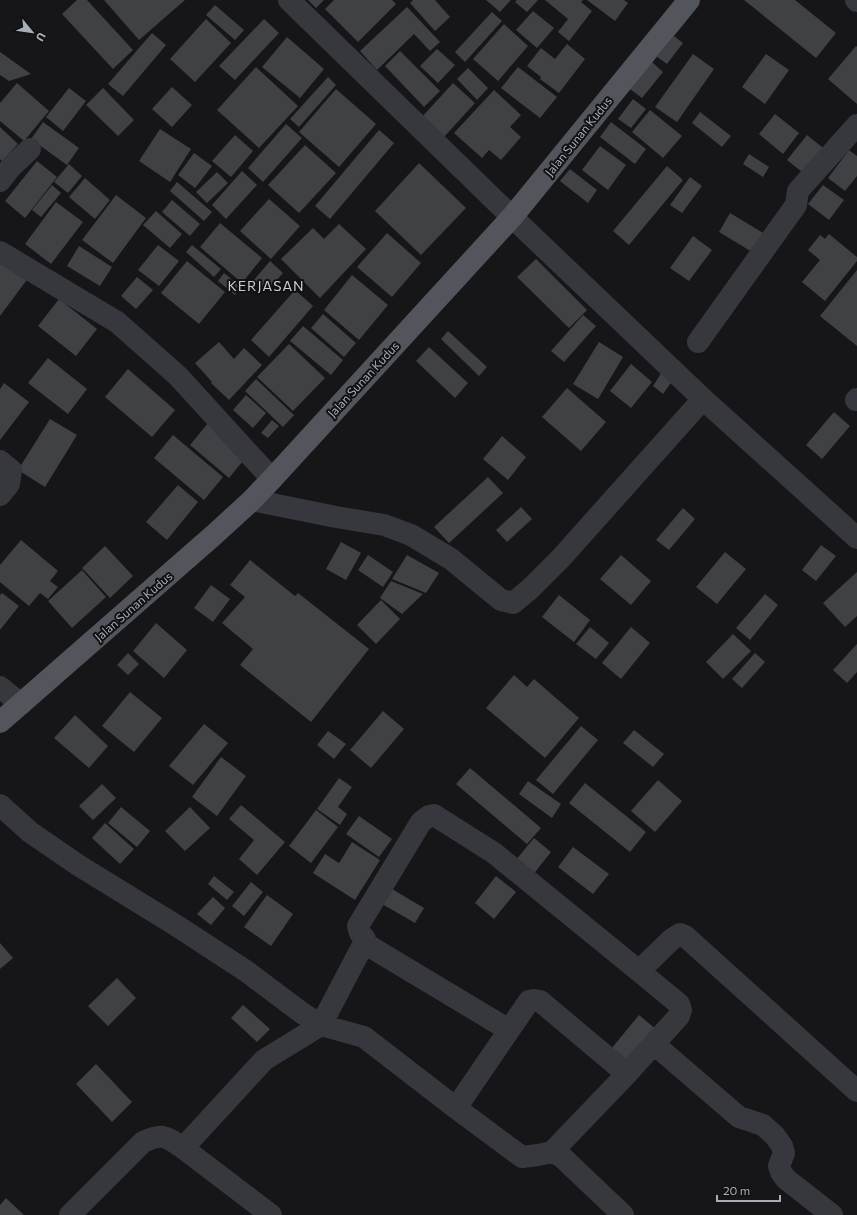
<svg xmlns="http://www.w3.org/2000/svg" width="857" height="1215" font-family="Commissioner,sans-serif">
	<rect width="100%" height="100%" fill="#161618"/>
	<path fill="#404145" d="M 77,0 L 87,0 L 133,50 L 113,69 L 62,14 Z
		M 104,0 L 185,0 L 139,40 Z
		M 308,0 L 324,0 L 316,8 Z
		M 334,0 L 392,0 L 396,4 L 358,42 L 325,9 Z
		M 413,0 L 435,0 L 450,17 L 435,31 L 410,3 Z
		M 486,0 L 511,0 L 500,12 Z
		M 517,0 L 538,0 L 527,12 L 515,2 Z
		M 545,0 L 583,0 L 581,2 L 592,11 L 569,41 L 558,32 L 568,19 Z
		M 587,0 L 624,0 L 628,3 L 615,21 Z
		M 744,0 L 795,0 L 836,33 L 816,58 Z
		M 215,5 L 244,30 L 235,40 L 206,15 Z
		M 407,7 L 440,42 L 430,51 L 414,34 L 377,70 L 360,51 Z
		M 533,11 L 554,28 L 537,48 L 516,30 Z
		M 492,12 L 502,21 L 465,62 L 455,52 Z
		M 206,19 L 231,43 L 195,82 L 170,59 Z
		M 264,19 L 279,33 L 235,80 L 219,66 Z
		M 504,24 L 528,46 L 498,81 L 473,59 Z
		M 152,33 L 166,45 L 123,96 L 108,84 Z
		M 674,36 L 683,43 L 667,64 L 657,57 Z
		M 287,37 L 324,69 L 300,98 L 262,67 Z
		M 567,44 L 585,59 L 559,93 L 540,79 L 541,77 L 527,66 L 541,48 L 555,59 Z
		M 856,46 L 857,47 L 857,104 L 828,79 Z
		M 437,49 L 455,65 L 438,83 L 420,66 Z
		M 400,51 L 440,91 L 424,107 L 385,66 Z
		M 0,52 L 31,74 L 9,81 L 0,75 Z
		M 693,54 L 714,69 L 677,122 L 655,107 Z
		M 766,54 L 789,70 L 765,104 L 742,87 Z
		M 652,62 L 663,72 L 642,98 L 630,89 Z
		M 256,67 L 298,106 L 259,148 L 217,110 Z
		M 518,67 L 557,97 L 540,118 L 501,88 Z
		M 468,68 L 488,88 L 477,100 L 457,79 Z
		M 328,77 L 336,85 L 299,127 L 290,119 Z
		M 17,83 L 49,111 L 24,141 L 0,121 L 0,103 Z
		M 453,83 L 475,103 L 443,138 L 421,118 Z
		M 172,87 L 192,105 L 172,127 L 152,109 Z
		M 69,88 L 86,101 L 63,131 L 46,117 Z
		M 103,88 L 134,120 L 118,136 L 86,105 Z
		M 336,89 L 376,124 L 339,167 L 299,132 Z
		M 494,90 L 521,115 L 510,127 L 521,137 L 501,160 L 489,150 L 482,158 L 454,133 Z
		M 633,99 L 646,109 L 631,128 L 618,119 Z
		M 650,110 L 682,136 L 663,158 L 632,132 Z
		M 700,112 L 731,136 L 722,147 L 692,123 Z
		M 775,114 L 799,133 L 783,154 L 759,134 Z
		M 43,122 L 79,148 L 67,165 L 31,139 Z
		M 611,122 L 646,149 L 635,164 L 600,137 Z
		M 286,124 L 302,138 L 263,182 L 248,168 Z
		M 0,127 L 18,144 L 2,161 L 0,159 Z
		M 160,129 L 191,149 L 170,182 L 139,161 Z
		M 379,130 L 394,143 L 330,219 L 315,206 Z
		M 235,135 L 253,151 L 231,177 L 212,161 Z
		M 807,135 L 827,151 L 807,176 L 787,160 Z
		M 305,145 L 336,173 L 299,213 L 268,185 Z
		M 600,146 L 626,165 L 608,190 L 582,170 Z
		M 849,150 L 857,156 L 857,176 L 845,191 L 828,178 Z
		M 194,153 L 212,166 L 195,188 L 178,175 Z
		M 749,154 L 769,167 L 763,177 L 743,164 Z
		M 37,161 L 57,177 L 25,218 L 5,201 Z
		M 419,163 L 466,208 L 421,255 L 375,211 Z
		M 69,164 L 82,176 L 68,193 L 54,182 Z
		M 667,166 L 683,180 L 629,245 L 613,231 Z
		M 570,169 L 597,190 L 588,203 L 560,181 Z
		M 242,171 L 257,185 L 226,219 L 212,205 Z
		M 217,172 L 228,183 L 207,203 L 196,192 Z
		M 690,177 L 702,186 L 682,213 L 670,205 Z
		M 85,178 L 110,200 L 95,219 L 69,197 Z
		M 177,182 L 212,212 L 204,221 L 170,191 Z
		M 52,185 L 61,193 L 41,217 L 32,210 Z
		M 823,185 L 844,200 L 829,220 L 808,204 Z
		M 116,195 L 146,218 L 113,263 L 82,240 Z
		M 269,199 L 300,226 L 271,259 L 240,231 Z
		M 172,200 L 200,224 L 190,236 L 162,212 Z
		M 56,202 L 83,222 L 51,264 L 25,244 Z
		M 156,211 L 182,234 L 170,248 L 143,225 Z
		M 730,213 L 768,236 L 757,255 L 719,232 Z
		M 220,223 L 262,258 L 242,283 L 200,247 Z
		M 339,224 L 366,249 L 320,298 L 281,259 L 313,228 L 324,239 Z
		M 387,233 L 421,263 L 392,297 L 357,267 Z
		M 829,234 L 857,257 L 857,261 L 825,301 L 802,282 L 820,260 L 808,250 L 820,235 L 825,239 Z
		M 693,236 L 712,250 L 689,281 L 670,268 Z
		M 158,245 L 179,261 L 159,286 L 138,270 Z
		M 192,245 L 221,269 L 214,277 L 186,252 Z
		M 79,246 L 112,267 L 100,286 L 67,266 Z
		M 0,256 L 29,277 L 0,316 Z
		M 536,259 L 587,310 L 569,328 L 517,277 Z
		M 187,261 L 225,292 L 199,324 L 161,293 Z
		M 270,261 L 283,273 L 267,291 L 254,280 Z
		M 857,270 L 857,346 L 820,316 Z
		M 224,273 L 241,287 L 235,295 L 218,281 Z
		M 352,275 L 388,305 L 359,340 L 324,310 Z
		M 137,277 L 153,290 L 136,309 L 121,296 Z
		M 295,290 L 313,306 L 269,357 L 251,340 Z
		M 59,299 L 97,329 L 76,356 L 38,326 Z
		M 323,314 L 356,343 L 344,357 L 311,328 Z
		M 583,315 L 596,326 L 564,362 L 551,351 Z
		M 303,326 L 343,360 L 331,375 L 290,341 Z
		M 448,331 L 487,367 L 479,376 L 441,339 Z
		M 219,342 L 234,359 L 244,348 L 262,365 L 229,400 L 211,383 L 212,382 L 195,363 Z
		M 599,342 L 623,357 L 598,399 L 573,384 Z
		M 289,344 L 325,378 L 293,411 L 257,377 Z
		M 429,347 L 468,383 L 455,398 L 416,361 Z
		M 48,358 L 87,389 L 68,414 L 28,383 Z
		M 631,364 L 652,382 L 631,408 L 610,391 Z
		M 128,369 L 175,410 L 152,437 L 105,397 Z
		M 662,372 L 673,380 L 663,394 L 653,386 Z
		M 256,379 L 294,415 L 283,427 L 245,391 Z
		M 4,383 L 29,402 L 0,440 L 0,389 Z
		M 567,388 L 606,422 L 581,451 L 542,417 Z
		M 246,395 L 266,413 L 253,428 L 233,410 Z
		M 834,412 L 850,426 L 822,459 L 806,445 Z
		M 50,419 L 77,435 L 45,487 L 18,470 Z
		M 272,420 L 279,426 L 268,438 L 261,433 Z
		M 208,423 L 247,456 L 229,478 L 190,445 Z
		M 173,435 L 223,477 L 204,500 L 154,458 Z
		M 502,436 L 526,457 L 508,480 L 483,459 Z
		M 488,477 L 503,493 L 449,543 L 434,527 Z
		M 178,485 L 198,502 L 167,540 L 146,522 Z
		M 521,507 L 532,519 L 507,542 L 496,530 Z
		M 683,508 L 695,519 L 669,550 L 656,540 Z
		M 21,540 L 58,571 L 50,581 L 58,587 L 48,599 L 40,593 L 29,606 L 0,582 L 0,565 Z
		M 341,542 L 361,553 L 346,580 L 326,569 Z
		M 821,545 L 836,556 L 816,581 L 802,570 Z
		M 105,546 L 133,576 L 110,598 L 82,568 Z
		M 725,552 L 746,569 L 717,604 L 696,587 Z
		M 368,555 L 393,572 L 383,587 L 358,570 Z
		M 407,555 L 439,573 L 426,593 L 392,579 Z
		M 621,555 L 651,581 L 631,605 L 600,579 Z
		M 250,560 L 295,596 L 298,593 L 369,649 L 311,722 L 240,665 L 253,649 L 222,623 L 245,597 L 230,585 Z
		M 82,570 L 106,597 L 72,628 L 48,601 Z
		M 857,572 L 857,616 L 845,627 L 823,603 Z
		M 391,581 L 423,594 L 402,614 L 380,598 Z
		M 211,585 L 230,599 L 213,622 L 194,608 Z
		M 2,593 L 19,606 L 0,630 L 0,595 Z
		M 765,594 L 778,605 L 750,640 L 736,628 Z
		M 559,595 L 590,620 L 574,642 L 542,617 Z
		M 381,600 L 400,619 L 376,644 L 357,625 Z
		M 156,623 L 187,650 L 164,678 L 133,651 Z
		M 590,627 L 609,643 L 596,659 L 576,644 Z
		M 631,627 L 650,643 L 621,679 L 602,663 Z
		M 733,634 L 751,651 L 723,679 L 706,662 Z
		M 857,644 L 857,672 L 847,683 L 833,670 Z
		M 128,653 L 139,664 L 128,675 L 117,665 Z
		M 755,653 L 765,662 L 742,688 L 732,679 Z
		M 514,675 L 527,687 L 534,679 L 579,718 L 545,758 L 486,708 Z
		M 130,692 L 162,718 L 134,752 L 102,726 Z
		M 383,711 L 404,729 L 371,768 L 350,750 Z
		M 75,715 L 108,746 L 89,768 L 54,738 Z
		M 204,724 L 228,743 L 193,785 L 169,766 Z
		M 581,726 L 598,740 L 553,794 L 536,780 Z
		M 634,730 L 664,754 L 653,767 L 623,743 Z
		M 328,731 L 346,744 L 334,759 L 317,745 Z
		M 221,757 L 246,776 L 217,816 L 192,797 Z
		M 470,768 L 541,828 L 527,844 L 456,784 Z
		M 339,778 L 352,787 L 338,807 L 347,814 L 340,825 L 317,809 Z
		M 658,780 L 682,801 L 655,832 L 631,811 Z
		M 528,781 L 561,804 L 552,818 L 519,794 Z
		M 585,783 L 646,832 L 630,852 L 569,803 Z
		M 102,784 L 116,798 L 93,820 L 79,806 Z
		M 241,805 L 285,842 L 257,875 L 239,859 L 254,840 L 229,819 Z
		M 121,807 L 150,831 L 137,847 L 108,823 Z
		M 190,807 L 210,828 L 185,851 L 165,831 Z
		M 316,810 L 338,827 L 311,863 L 289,846 Z
		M 359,816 L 392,839 L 379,857 L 346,834 Z
		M 105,823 L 134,849 L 120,864 L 92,838 Z
		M 534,838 L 551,852 L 532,876 L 515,861 Z
		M 352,842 L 380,860 L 355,900 L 313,873 L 325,854 L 339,863 Z
		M 573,847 L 609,874 L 593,894 L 558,867 Z
		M 214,876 L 234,892 L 227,900 L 208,884 Z
		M 496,876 L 516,892 L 494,919 L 475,903 Z
		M 251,882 L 263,892 L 244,916 L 232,906 Z
		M 392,889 L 424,908 L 415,923 L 382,904 Z
		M 267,895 L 293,914 L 271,946 L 244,927 Z
		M 213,897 L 225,908 L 211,925 L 197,914 Z
		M 0,943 L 13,958 L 0,969 Z
		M 117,978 L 136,998 L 108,1026 L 88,1006 Z
		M 243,1005 L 270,1029 L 257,1042 L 231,1018 Z
		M 639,1015 L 657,1030 L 628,1064 L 611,1049 Z
		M 96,1064 L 132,1102 L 112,1122 L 76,1084 Z
		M 6,1198 L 24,1215 L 0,1215 L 0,1205 Z"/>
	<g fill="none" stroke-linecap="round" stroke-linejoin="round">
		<path stroke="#37383d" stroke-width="22" d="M 289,0 L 512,217 L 703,399 L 857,538
			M 856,0 L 857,1
			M 0,181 L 10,168 L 30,149
			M 0,252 L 117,322 L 178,376 L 272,479
			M 698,342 L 796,205 L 798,191 L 857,125
			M 856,400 L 857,399
			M 0,461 L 11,470 L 9,484 L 0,495
			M 252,500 L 336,517 L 384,525 L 411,535 L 451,559 L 501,600 L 513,603 L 530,589 L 561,558 L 703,399
			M 0,687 L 21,704
			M 0,805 L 30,832 L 78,865 L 177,926 L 246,971 L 302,1013 L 321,1025 L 364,1037 L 456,1108 L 522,1157 L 538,1155 L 552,1152 L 562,1157 L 623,1215
			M 364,943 L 509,1030
			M 654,1044 L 733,1112 L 739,1117 L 763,1125 L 775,1136 L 782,1146 L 784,1153 L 779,1166 L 781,1172 L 786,1179 L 832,1215
			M 456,1108 L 529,1001 L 534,1000 L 540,1001 L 627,1074
			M 183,1148 L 264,1060 L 321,1025 L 364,943 L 365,939 L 360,933 L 358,926 L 421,822 L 429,816 L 434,815 L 494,853 L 639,971 L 671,940 L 680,934 L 685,936 L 857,1091
			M 552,1152 L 622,1079 L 679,1016 L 681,1010 L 679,1004 L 639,971
			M 70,1215 L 143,1142 C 163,1133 165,1136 183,1148 L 271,1215"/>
		<path stroke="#53555c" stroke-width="22" d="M 0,722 L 215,534 L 252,500 L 272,479 L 512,217 L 689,0"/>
	</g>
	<g text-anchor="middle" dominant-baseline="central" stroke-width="4" stroke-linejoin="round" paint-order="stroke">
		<g font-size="12" fill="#a8adb8" stroke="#111113">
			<text transform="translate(578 136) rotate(-51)">Jalan Sunan Kudus</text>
			<text transform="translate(363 379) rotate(-47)">Jalan Sunan Kudus</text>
			<text transform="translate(133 606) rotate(-41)">Jalan Sunan Kudus</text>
		</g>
		<g font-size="14" letter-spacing="1" fill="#c9ccd4" stroke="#111113">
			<text x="266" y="285">KERJASAN</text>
		</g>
	</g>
	<g transform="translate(32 32) rotate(119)" stroke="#111113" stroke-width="3" paint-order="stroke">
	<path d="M0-3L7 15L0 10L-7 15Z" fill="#a8adb8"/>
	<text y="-6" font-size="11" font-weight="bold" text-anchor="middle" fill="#a8adb8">U</text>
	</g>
	<path d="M717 1195v6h63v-6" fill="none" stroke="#a8adb8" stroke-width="2"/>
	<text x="723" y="1195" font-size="12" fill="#a8adb8" stroke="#111113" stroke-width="3" paint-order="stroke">20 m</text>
</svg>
